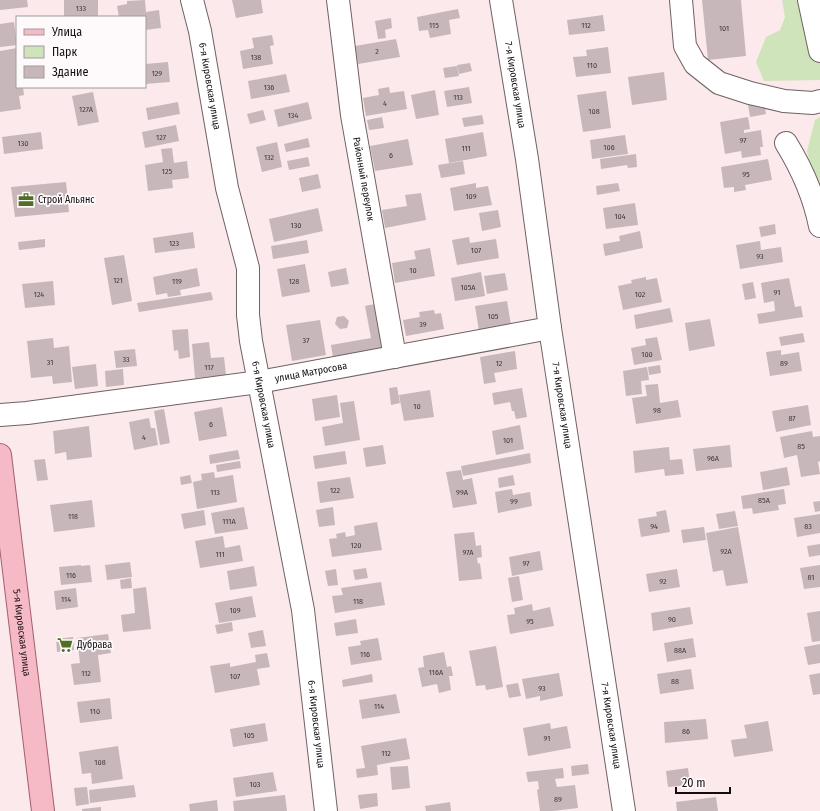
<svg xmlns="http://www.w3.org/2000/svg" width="820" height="811" font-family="'Fira Sans Condensed',sans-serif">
	<rect width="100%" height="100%" fill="#fbe9eb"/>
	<path fill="#d0e4bb" d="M 782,0 L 820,0 L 820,80 L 764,81 L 756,62 L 766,37 L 780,30 L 785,17 Z
		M 820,117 L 820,207 L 807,151 L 815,120 Z"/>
	<path fill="#c8b7ba" d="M 0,0 L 27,0 L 28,7 L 0,10 Z
		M 64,0 L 98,0 L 98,17 L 64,17 Z
		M 145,0 L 146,12 L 159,10 L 161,28 L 145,30 L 145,17 L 119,17 L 117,6 L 127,4 L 127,1 Z
		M 232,0 L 261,0 L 263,13 L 236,18 Z
		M 702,0 L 741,0 L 746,56 L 708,60 Z
		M 458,9 L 460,18 L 449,20 L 451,34 L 430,38 L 428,30 L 419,31 L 417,17 Z
		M 603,15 L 605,31 L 569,35 L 567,20 Z
		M 391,18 L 392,28 L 385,30 L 386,38 L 378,39 L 375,21 Z
		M 14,22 L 17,45 L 0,47 L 0,24 Z
		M 272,35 L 274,45 L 270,46 L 273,64 L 243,69 L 240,51 L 254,48 L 252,38 Z
		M 396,39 L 400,57 L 358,64 L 355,46 Z
		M 608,47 L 611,73 L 576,77 L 573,57 L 587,56 L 586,50 Z
		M 17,48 L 17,87 L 23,87 L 24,95 L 19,96 L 21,109 L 0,112 L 0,51 Z
		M 168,62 L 170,82 L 145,84 L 145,64 Z
		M 470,63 L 472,71 L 459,74 L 457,65 Z
		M 457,66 L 459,76 L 445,78 L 443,68 Z
		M 664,72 L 667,100 L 632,105 L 628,77 Z
		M 286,74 L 290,92 L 251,99 L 248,81 Z
		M 389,87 L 390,93 L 404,91 L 407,109 L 366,116 L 363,98 L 379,95 L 378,89 Z
		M 469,87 L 472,103 L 447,107 L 444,91 Z
		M 435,90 L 439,115 L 416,119 L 411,95 Z
		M 606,91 L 611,128 L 583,132 L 577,95 Z
		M 93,92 L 99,122 L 78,126 L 72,96 Z
		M 178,102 L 180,114 L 148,120 L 146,108 Z
		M 308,102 L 312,119 L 278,127 L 274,110 Z
		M 764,102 L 766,114 L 750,117 L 748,105 Z
		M 263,110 L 266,120 L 250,124 L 247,114 Z
		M 482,115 L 484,124 L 464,127 L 462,118 Z
		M 382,117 L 384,128 L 369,130 L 367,120 Z
		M 748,117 L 750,129 L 744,130 L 744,133 L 761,130 L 763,147 L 760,147 L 761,155 L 742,158 L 741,151 L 725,154 L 720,122 Z
		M 176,125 L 179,141 L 145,148 L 142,132 Z
		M 41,132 L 43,149 L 4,154 L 2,137 Z
		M 483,132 L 487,156 L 449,163 L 445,139 Z
		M 625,135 L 628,154 L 592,159 L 590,140 Z
		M 308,138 L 310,147 L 286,152 L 284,144 Z
		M 408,139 L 413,165 L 375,171 L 370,146 Z
		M 277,142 L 282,167 L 262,172 L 256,147 Z
		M 172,148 L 174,163 L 187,161 L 189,178 L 172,180 L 173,188 L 148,191 L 145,165 L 163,162 L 161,149 Z
		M 636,154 L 637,167 L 628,168 L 627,165 L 601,169 L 600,159 Z
		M 308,157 L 310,166 L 289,170 L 287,161 Z
		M 768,159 L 772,180 L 745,185 L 746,190 L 734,192 L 734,187 L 724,188 L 721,167 Z
		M 463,161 L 465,174 L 441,178 L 438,165 Z
		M 318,174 L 321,188 L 302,192 L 299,178 Z
		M 66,182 L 69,212 L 15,217 L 11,187 Z
		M 476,183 L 476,188 L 488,186 L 492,205 L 454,211 L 450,188 Z
		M 618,183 L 620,191 L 597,195 L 596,186 Z
		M 421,193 L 426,220 L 385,228 L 382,210 L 407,206 L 405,195 Z
		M 635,203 L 638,225 L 606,229 L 603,208 Z
		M 318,208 L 323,231 L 274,242 L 269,219 Z
		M 498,210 L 501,227 L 482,231 L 479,213 Z
		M 775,224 L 776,234 L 761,237 L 759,227 Z
		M 640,231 L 643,248 L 605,256 L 603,244 L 620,241 L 619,236 Z
		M 193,232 L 195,248 L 155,253 L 153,238 Z
		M 469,237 L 470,243 L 496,239 L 499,258 L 457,265 L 452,240 Z
		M 45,239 L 45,247 L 19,250 L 18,242 Z
		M 307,240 L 309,253 L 273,259 L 271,246 Z
		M 760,241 L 761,250 L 781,247 L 783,262 L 740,269 L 736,245 Z
		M 430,248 L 435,276 L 395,283 L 392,263 L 416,259 L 414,251 Z
		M 124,255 L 132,301 L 112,305 L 104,258 Z
		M 305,264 L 310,292 L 282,297 L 277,269 Z
		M 197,268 L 200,286 L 180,290 L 181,295 L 168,297 L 167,293 L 156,295 L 153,277 Z
		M 346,268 L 349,284 L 331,287 L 328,272 Z
		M 481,272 L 485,296 L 455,301 L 451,278 Z
		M 505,273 L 508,290 L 487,294 L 484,276 Z
		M 646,277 L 646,280 L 657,278 L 662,302 L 623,310 L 618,286 L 632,283 L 631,280 Z
		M 789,278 L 795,307 L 801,306 L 803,317 L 759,324 L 757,314 L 775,311 L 774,301 L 764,303 L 761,283 Z
		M 53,281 L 55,305 L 25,308 L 22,284 Z
		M 753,282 L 756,298 L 745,300 L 742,284 Z
		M 211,292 L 213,300 L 139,312 L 137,303 Z
		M 507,301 L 511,325 L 479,331 L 475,306 Z
		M 375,304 L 383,349 L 333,358 L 331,345 L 371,338 L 365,306 Z
		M 670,308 L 673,322 L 636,329 L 634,315 Z
		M 434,310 L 435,314 L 441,313 L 444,329 L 406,336 L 403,320 L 420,317 L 419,312 Z
		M 344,316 L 349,321 L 347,328 L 340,329 L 335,324 L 337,317 Z
		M 710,319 L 715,346 L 689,351 L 685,323 Z
		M 320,320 L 326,355 L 292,361 L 286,325 Z
		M 188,329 L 190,357 L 179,359 L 178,350 L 174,351 L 172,330 Z
		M 803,333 L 805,342 L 781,346 L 779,337 Z
		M 657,337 L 662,360 L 634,365 L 631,348 L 646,345 L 645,339 Z
		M 53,338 L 54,348 L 69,346 L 72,382 L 53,384 L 52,376 L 31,378 L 27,341 Z
		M 209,342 L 211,358 L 224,357 L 226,375 L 195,378 L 192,344 Z
		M 135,349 L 137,366 L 116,368 L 114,351 Z
		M 781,350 L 781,355 L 799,352 L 802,371 L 770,376 L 766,352 Z
		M 515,351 L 517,369 L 494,373 L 496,382 L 484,384 L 480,357 Z
		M 96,364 L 98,386 L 75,389 L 72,367 Z
		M 660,365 L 661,373 L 649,375 L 648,367 Z
		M 647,367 L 649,380 L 641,381 L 642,394 L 626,396 L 623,371 Z
		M 123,369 L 124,385 L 106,387 L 105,371 Z
		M 658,384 L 660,403 L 678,400 L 681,417 L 636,424 L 632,398 L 647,396 L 645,385 Z
		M 397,387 L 400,403 L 391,405 L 389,388 Z
		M 522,388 L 527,417 L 516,419 L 514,411 L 512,411 L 510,402 L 494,405 L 492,393 Z
		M 430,390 L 434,417 L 404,421 L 399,395 Z
		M 337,395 L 340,417 L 315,421 L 312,399 Z
		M 354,401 L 360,440 L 325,446 L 322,427 L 343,423 L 340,403 Z
		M 808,405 L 811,425 L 776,432 L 772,411 Z
		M 222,407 L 227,436 L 199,441 L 194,412 Z
		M 164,409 L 170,443 L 160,445 L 154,411 Z
		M 149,418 L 151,428 L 155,428 L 158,445 L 134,450 L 129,422 Z
		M 520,425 L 524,449 L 496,455 L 492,431 Z
		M 89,426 L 92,457 L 67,460 L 66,452 L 55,454 L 53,431 Z
		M 812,431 L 813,437 L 820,436 L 820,461 L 818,462 L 820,474 L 801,477 L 797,455 L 784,458 L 780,437 Z
		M 383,445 L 386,464 L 366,467 L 363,448 Z
		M 730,445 L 732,467 L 696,471 L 693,449 Z
		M 669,447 L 670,460 L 682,459 L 684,474 L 665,476 L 664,469 L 635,473 L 633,451 Z
		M 238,450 L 240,459 L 210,464 L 209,455 Z
		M 345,451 L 347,464 L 315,469 L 313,456 Z
		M 530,453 L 531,463 L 463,476 L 461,466 Z
		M 45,459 L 48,480 L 37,481 L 34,460 Z
		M 240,461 L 241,468 L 217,472 L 216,465 Z
		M 787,467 L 790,485 L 763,490 L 760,472 Z
		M 461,470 L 463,480 L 472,478 L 477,504 L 453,508 L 446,472 Z
		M 214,472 L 215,478 L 233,475 L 237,502 L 197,509 L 193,482 L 202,480 L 201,474 Z
		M 190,475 L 192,483 L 181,485 L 180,477 Z
		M 513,475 L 515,485 L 499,488 L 498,478 Z
		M 350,477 L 354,498 L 320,503 L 317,482 Z
		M 512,489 L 513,495 L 530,492 L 532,506 L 498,513 L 495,492 Z
		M 784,489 L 786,504 L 778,505 L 779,510 L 753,514 L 752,508 L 743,509 L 741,496 Z
		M 92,500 L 95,527 L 54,532 L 50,505 Z
		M 820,501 L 820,511 L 815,512 L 813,502 Z
		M 244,507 L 248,529 L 215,534 L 211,513 Z
		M 333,507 L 335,525 L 319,527 L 316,510 Z
		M 204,510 L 206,525 L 184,529 L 181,514 Z
		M 666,510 L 670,532 L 641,537 L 638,519 L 657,516 L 656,512 Z
		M 735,511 L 738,526 L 719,529 L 716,514 Z
		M 820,514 L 820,533 L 797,537 L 794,518 Z
		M 377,522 L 382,550 L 332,557 L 329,539 L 337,538 L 336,534 L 345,532 L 346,537 L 355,535 L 354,526 Z
		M 704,527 L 706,540 L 683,543 L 681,530 Z
		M 738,527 L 748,583 L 726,586 L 723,570 L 713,572 L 706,533 Z
		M 474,532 L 476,546 L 481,545 L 482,557 L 477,558 L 478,564 L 480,563 L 482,579 L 459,581 L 454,534 Z
		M 223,536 L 225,548 L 240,545 L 243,561 L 200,568 L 195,541 Z
		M 820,544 L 820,555 L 809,557 L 807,546 Z
		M 540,551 L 543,570 L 512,576 L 509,557 Z
		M 130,562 L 132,577 L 107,580 L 105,565 Z
		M 81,565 L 81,566 L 90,565 L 92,582 L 61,585 L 59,567 Z
		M 820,565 L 820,587 L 804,589 L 800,568 Z
		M 254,566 L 257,586 L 230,590 L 227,571 Z
		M 366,568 L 368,578 L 355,580 L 353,570 Z
		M 336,569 L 338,585 L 328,586 L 325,571 Z
		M 677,569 L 680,587 L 649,592 L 646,574 Z
		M 519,576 L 523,600 L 512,602 L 508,578 Z
		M 131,578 L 132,588 L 121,589 L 120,580 Z
		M 381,582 L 385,605 L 335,613 L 332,596 L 343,595 L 341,588 Z
		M 146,587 L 151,629 L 123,632 L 121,615 L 135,613 L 133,589 Z
		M 76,588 L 78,607 L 56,610 L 54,591 Z
		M 252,596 L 256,617 L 219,623 L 215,603 Z
		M 532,604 L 533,611 L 550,607 L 554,626 L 510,634 L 507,615 L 515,614 L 514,608 Z
		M 690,607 L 693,624 L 653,631 L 651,613 Z
		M 820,611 L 820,641 L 812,642 L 807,613 Z
		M 356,619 L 358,633 L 336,636 L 334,623 Z
		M 232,622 L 233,631 L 217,634 L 215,625 Z
		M 263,630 L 266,646 L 251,648 L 248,633 Z
		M 108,634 L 111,653 L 98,655 L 101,682 L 74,685 L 71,664 L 80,663 L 77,638 Z
		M 73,637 L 74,650 L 57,652 L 56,639 Z
		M 378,638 L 382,660 L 351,665 L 348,647 L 361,645 L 360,641 Z
		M 693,638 L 696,657 L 667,662 L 664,643 Z
		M 820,644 L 820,663 L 808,665 L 804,647 Z
		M 496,646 L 503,687 L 486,690 L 485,685 L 476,686 L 469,651 Z
		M 444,652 L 447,667 L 451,666 L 453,676 L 449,676 L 451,690 L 439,693 L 437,684 L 422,687 L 418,668 L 424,667 L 423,656 Z
		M 267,653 L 270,667 L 257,669 L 260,685 L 215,693 L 210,666 L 230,663 L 230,667 L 256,662 L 255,655 Z
		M 691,669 L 694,689 L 660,694 L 657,674 Z
		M 559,673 L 563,696 L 540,701 L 540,696 L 526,699 L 522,679 Z
		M 820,673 L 820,694 L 813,695 L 809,675 Z
		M 372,674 L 373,682 L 343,687 L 342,680 Z
		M 518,683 L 521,696 L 509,698 L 506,685 Z
		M 396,694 L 400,713 L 362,719 L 359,700 Z
		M 110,698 L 112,719 L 80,723 L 77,702 Z
		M 706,719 L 708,739 L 665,743 L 664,722 Z
		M 768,721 L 773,751 L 734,757 L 731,740 L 747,738 L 744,725 Z
		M 265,723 L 268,741 L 233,747 L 230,729 Z
		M 550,723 L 551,729 L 567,726 L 571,748 L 528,756 L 523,728 Z
		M 406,738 L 410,759 L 377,765 L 378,775 L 357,778 L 356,769 L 365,768 L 361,746 Z
		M 118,746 L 123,779 L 92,784 L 91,773 L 82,774 L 79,752 Z
		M 588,764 L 589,774 L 572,776 L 571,766 Z
		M 408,766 L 410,788 L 392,790 L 390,767 Z
		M 563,768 L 564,778 L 555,779 L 557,787 L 575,785 L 578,808 L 553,811 L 540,811 L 537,790 L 539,789 L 538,781 L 528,782 L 526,772 Z
		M 688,768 L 690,785 L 668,787 L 666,771 Z
		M 273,772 L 277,791 L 236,797 L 233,778 Z
		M 134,785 L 136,797 L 90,803 L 89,790 Z
		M 87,787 L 89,804 L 76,806 L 74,788 Z
		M 377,793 L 378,806 L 360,809 L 358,795 Z
		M 285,795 L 287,811 L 234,811 L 233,801 Z
		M 716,797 L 718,811 L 677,811 L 676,802 Z
		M 217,800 L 218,811 L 190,811 L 189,804 Z
		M 450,802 L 451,811 L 426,811 L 425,806 Z
		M 101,807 L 101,811 L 82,811 L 82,809 Z"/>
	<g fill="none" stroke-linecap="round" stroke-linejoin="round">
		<defs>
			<g id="minor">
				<path id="s1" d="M 192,0 L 200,31 L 227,188 L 248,268 L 248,315 L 251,341 L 303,610 L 326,811"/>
				<path id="s2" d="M 338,0 L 352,115 L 395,357"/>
				<path id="s3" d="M 501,0 L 527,159 L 550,328 L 624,811"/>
				<path d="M 681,0 L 685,46 L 695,64 L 719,83 L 750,93 L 784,101 L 813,103 L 820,101"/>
				<path d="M 809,0 L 820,51"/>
				<path d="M 786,143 C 802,169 814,196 820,226"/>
				<path id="s4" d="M 0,415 L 27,413 L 259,382 L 550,328"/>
			</g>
			<g id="major">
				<path id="s5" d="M 0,455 L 43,811"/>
			</g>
		</defs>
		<use href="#minor" stroke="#706163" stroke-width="24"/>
		<use href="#major" stroke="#a35f6d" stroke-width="24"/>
		<use href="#minor" stroke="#fff" stroke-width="22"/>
		<use href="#major" stroke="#f6b9c6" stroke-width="22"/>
	</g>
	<defs>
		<symbol id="office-bare" viewBox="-9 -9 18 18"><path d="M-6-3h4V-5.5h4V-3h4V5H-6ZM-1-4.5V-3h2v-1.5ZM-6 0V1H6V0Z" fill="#4f6f25" stroke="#fefafb" stroke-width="2.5" paint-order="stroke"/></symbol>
		<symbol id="supermarket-bare" viewBox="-9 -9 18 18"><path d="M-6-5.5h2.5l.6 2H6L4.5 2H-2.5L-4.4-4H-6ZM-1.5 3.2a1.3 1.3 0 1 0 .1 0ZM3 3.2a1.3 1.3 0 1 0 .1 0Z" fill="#4f6f25" stroke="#fefafb" stroke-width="2.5" paint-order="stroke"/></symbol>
	</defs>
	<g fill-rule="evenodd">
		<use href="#office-bare" x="15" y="189" width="22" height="22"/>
		<use href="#supermarket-bare" x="54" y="634" width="22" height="22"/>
	</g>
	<g text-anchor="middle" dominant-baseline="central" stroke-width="3.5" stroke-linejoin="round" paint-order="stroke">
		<g font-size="8" fill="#403839">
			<text x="81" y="8">133</text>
			<text x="434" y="25">115</text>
			<text x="586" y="25">112</text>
			<text x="724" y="28">101</text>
			<text x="377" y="51">2</text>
			<text x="256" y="57">138</text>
			<text x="592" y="65">110</text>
			<text x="157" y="73">129</text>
			<text x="269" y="87">136</text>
			<text x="458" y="97">113</text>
			<text x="385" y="103">4</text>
			<text x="86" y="109">127А</text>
			<text x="594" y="111">108</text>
			<text x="293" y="115">134</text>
			<text x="161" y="137">127</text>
			<text x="743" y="140">97</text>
			<text x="23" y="143">130</text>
			<text x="609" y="147">106</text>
			<text x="466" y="148">111</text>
			<text x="391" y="155">6</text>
			<text x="269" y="157">132</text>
			<text x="167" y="171">125</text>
			<text x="746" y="174">95</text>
			<text x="471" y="196">109</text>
			<text x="620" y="216">104</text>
			<text x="296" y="225">130</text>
			<text x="174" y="243">123</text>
			<text x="476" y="250">107</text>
			<text x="760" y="256">93</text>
			<text x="413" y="270">10</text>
			<text x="118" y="280">121</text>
			<text x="177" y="281">119</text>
			<text x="294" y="281">128</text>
			<text x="468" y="287">105А</text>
			<text x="777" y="292">91</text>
			<text x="39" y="294">124</text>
			<text x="640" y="294">102</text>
			<text x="493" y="316">105</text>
			<text x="423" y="324">39</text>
			<text x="306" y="340">37</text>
			<text x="647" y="354">100</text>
			<text x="126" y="359">33</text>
			<text x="50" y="362">31</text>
			<text x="499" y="363">12</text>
			<text x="784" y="363">89</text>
			<text x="209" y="367">117</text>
			<text x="417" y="406">10</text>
			<text x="657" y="410">98</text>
			<text x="792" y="418">87</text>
			<text x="211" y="424">6</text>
			<text x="144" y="437">4</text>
			<text x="508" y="440">101</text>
			<text x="801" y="446">85</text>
			<text x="713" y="458">96А</text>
			<text x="335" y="490">122</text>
			<text x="215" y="492">113</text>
			<text x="462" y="492">99А</text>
			<text x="764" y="500">85А</text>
			<text x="514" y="501">99</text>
			<text x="73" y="516">118</text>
			<text x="229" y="521">111А</text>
			<text x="654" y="526">94</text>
			<text x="808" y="526">83</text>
			<text x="356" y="545">120</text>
			<text x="726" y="551">92А</text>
			<text x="468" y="552">97А</text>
			<text x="220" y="554">111</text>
			<text x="526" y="563">97</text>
			<text x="71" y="575">116</text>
			<text x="811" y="577">81</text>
			<text x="663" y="581">92</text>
			<text x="66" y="599">114</text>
			<text x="358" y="601">118</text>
			<text x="235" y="610">109</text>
			<text x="672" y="619">90</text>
			<text x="530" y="621">95</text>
			<text x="680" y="650">88А</text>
			<text x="365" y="654">116</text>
			<text x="436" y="672">116А</text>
			<text x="86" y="673">112</text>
			<text x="235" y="676">107</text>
			<text x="675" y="681">88</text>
			<text x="542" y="688">93</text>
			<text x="379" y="706">114</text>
			<text x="95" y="711">110</text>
			<text x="686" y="731">86</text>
			<text x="249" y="735">105</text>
			<text x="547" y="738">91</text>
			<text x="386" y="753">112</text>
			<text x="100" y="762">108</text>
			<text x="255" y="784">103</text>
			<text x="558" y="799">89</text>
		</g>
		<g font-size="10" fill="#130d0e" stroke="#fefafb">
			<text stroke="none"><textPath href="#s3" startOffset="86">7-я Кировская улица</textPath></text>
			<text stroke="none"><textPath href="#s1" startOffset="88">6-я Кировская улица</textPath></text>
			<text stroke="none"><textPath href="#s2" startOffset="181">Районный переулок</textPath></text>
			<text stroke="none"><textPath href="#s4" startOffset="314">улица Матросова</textPath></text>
			<text stroke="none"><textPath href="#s1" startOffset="412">6-я Кировская улица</textPath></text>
			<text stroke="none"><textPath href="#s3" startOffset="410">7-я Кировская улица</textPath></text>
			<text stroke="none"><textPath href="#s5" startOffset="179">5-я Кировская улица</textPath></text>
			<text stroke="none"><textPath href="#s1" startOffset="736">6-я Кировская улица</textPath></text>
			<text stroke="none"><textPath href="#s3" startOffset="734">7-я Кировская улица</textPath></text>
		</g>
		<g font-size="10" fill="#130d0e" stroke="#fefafb" text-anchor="start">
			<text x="38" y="200">Строй Альянс</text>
			<text x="77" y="645">Дубрава</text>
		</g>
	</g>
	<rect x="16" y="16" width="130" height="72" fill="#fefafb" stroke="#a09b9c"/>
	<rect x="24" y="29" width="20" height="6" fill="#f6b9c6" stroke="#a09b9c"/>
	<text x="52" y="36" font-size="12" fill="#130d0e">Улица</text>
	<rect x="24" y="46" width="20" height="12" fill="#d0e4bb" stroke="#a09b9c"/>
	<text x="52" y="56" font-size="12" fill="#130d0e">Парк</text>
	<rect x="24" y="66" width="20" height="12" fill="#c8b7ba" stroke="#a09b9c"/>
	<text x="52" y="76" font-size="12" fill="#130d0e">Здание</text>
	<path d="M676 787v6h54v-6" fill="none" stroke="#130d0e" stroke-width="2"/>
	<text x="682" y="787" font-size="12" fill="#130d0e" stroke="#fefafb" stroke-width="3" paint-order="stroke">20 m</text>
</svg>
